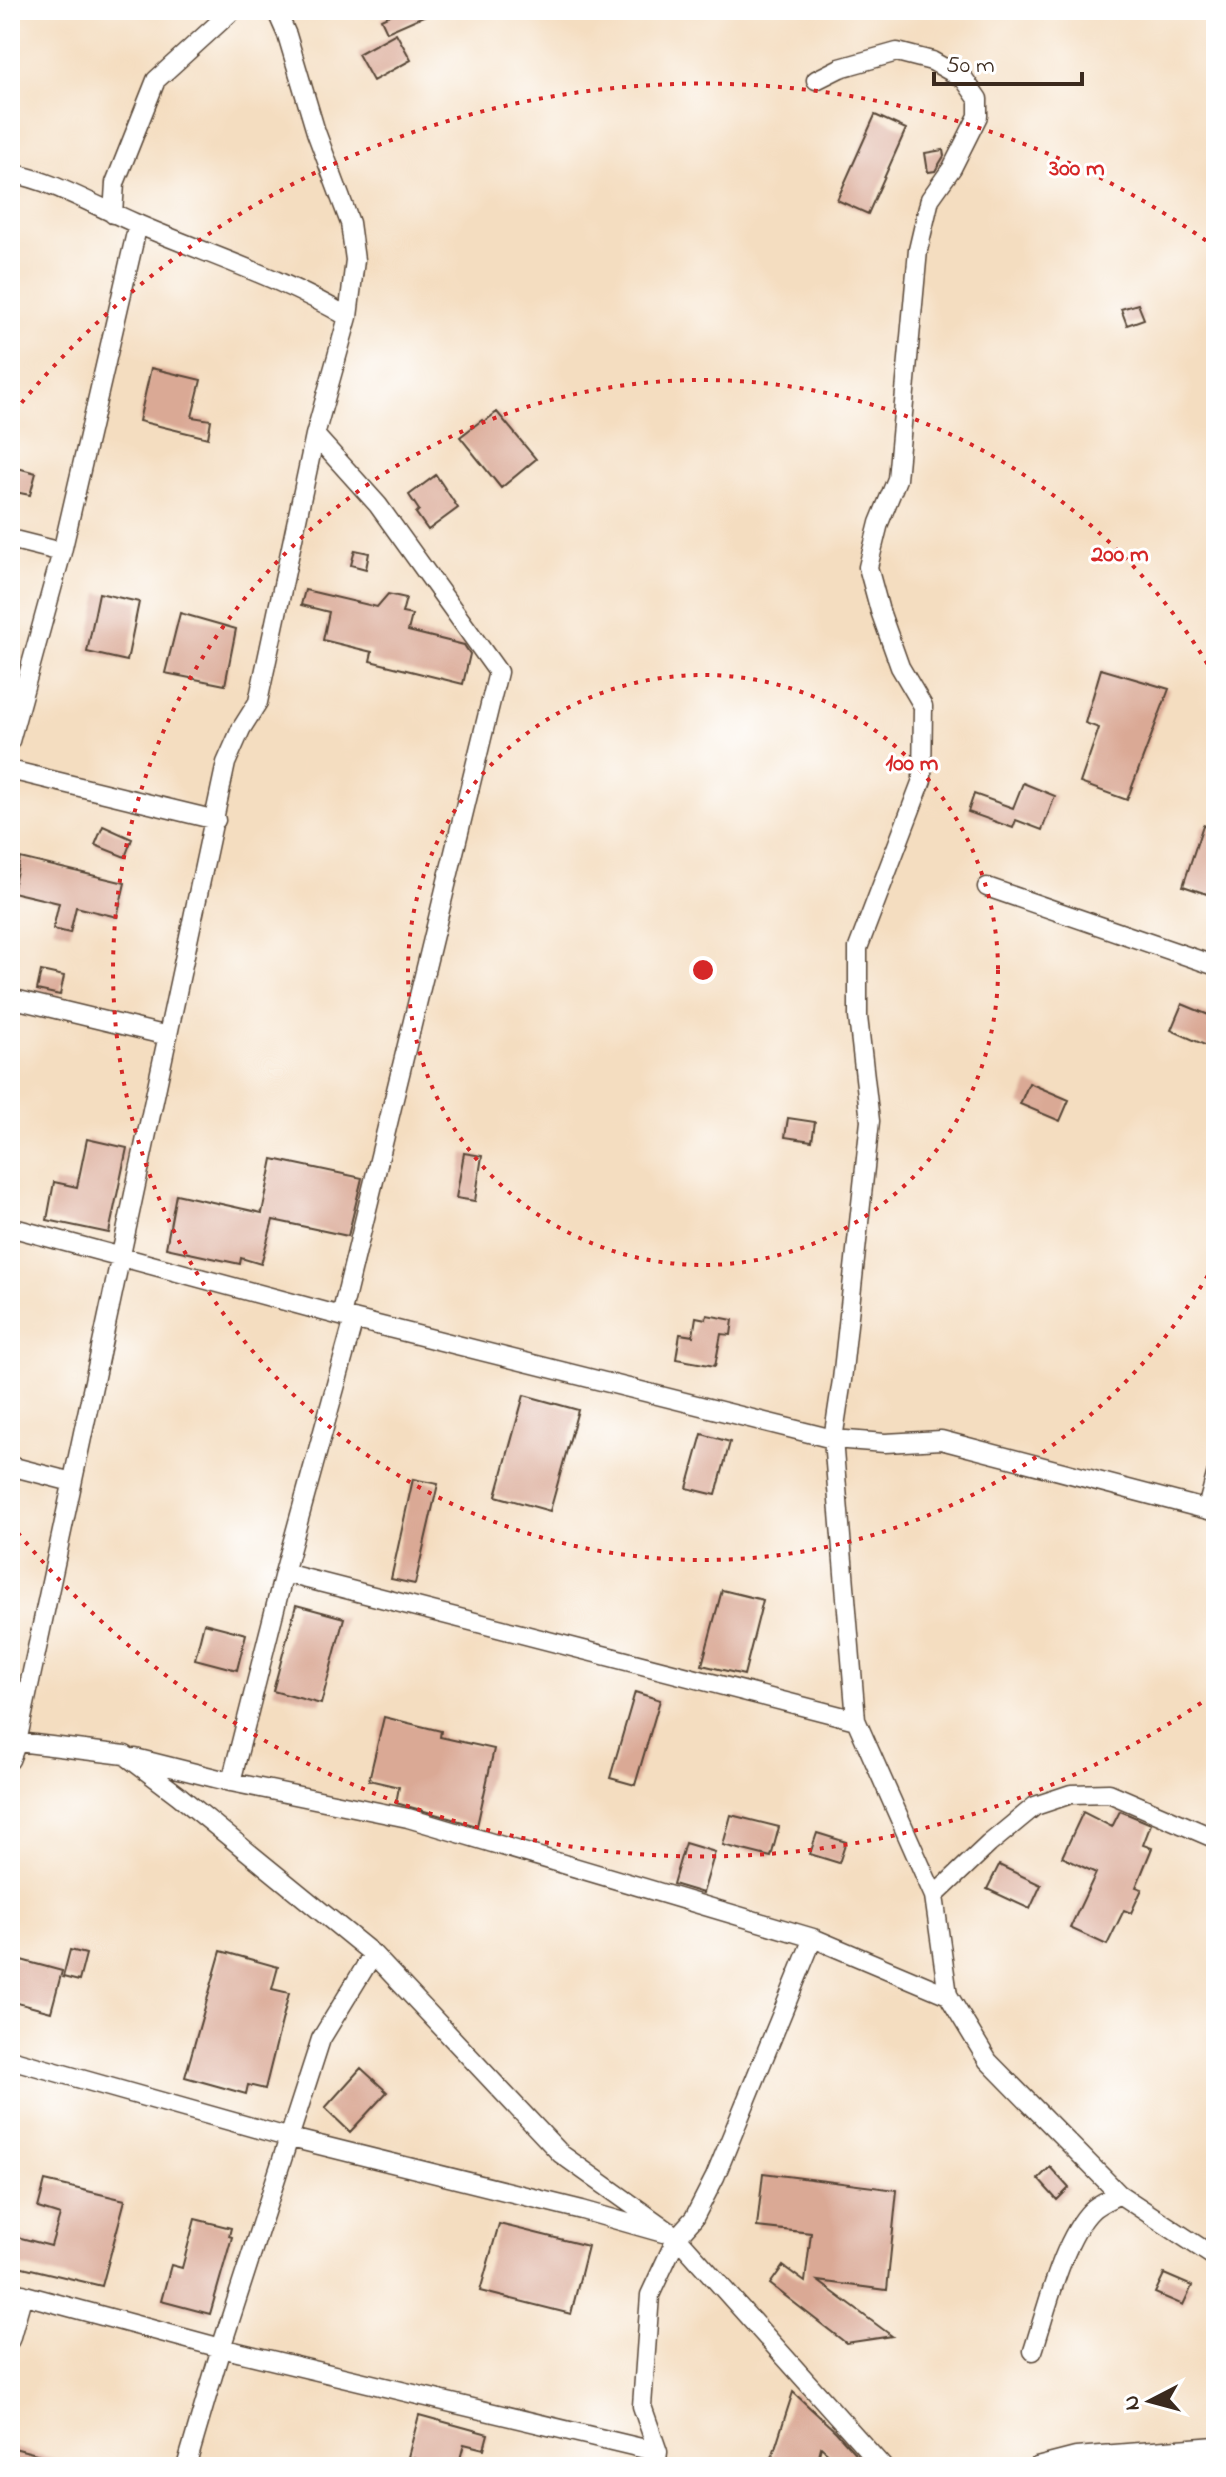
<svg xmlns="http://www.w3.org/2000/svg" width="1226" height="2477" font-family="'Indie Flower',sans-serif">
	<rect width="100%" height="100%" fill="#fff"/>
	<filter id="ink" filterUnits="userSpaceOnUse"><feTurbulence type="fractalNoise" baseFrequency=".0125" numOctaves="2"/><feDisplacementMap in="SourceGraphic" scale="16" xChannelSelector="R" yChannelSelector="G"/><feConvolveMatrix kernelMatrix="1 2 1 2 8 2 1 2 1" color-interpolation-filters="sRGB"/></filter>
	<filter id="wash" filterUnits="userSpaceOnUse"><feTurbulence type="fractalNoise" baseFrequency=".006" numOctaves="4" result="noise"/><feDisplacementMap in="SourceGraphic" scale="32" xChannelSelector="R" yChannelSelector="G"/><feGaussianBlur stdDeviation="1.8" result="paint"/><feColorMatrix in="noise" values="0 0 0 0 0 0 0 0 0 0 0 0 0 0 0 0 0 1.4 0 .05"/><feComposite in="paint" operator="in"/></filter>
	<g filter="url(#wash)">
		<rect width="100%" height="100%" fill="#f4ddc0"/>
		<g id="blocks">
			<path fill="#daa995" d="M 400,10 L 437,10 L 387,32 L 381,19 Z
				M 396,33 L 411,60 L 373,81 L 358,54 Z
				M 875,115 L 906,129 L 868,214 L 837,200 Z
				M 943,150 L 944,156 L 935,171 L 928,172 L 925,153 Z
				M 1138,304 L 1144,319 L 1127,325 L 1121,309 Z
				M 151,368 L 201,380 L 192,417 L 211,420 L 208,438 L 139,421 Z
				M 497,412 L 536,459 L 501,488 L 460,437 L 482,420 L 484,422 Z
				M 10,466 L 36,473 L 30,495 L 10,491 Z
				M 436,475 L 458,508 L 428,530 L 416,513 L 419,510 L 409,495 Z
				M 355,550 L 369,553 L 366,569 L 351,565 Z
				M 305,590 L 377,607 L 388,594 L 406,598 L 402,613 L 412,615 L 408,631 L 464,645 L 470,654 L 463,684 L 370,661 L 372,652 L 323,640 L 329,612 L 301,605 Z
				M 99,593 L 139,602 L 127,661 L 87,652 Z
				M 180,613 L 236,629 L 225,685 L 165,673 Z
				M 1101,669 L 1169,689 L 1127,800 L 1080,783 L 1099,728 L 1085,723 Z
				M 1023,783 L 1055,796 L 1042,830 L 1016,820 L 1013,828 L 968,812 L 974,794 L 1013,808 Z
				M 1203,825 L 1216,830 L 1216,897 L 1183,886 Z
				M 103,826 L 132,839 L 125,857 L 95,845 Z
				M 20,858 L 125,883 L 117,917 L 76,907 L 70,933 L 53,929 L 59,903 L 12,892 Z
				M 41,971 L 64,976 L 60,995 L 37,990 Z
				M 1182,1004 L 1216,1018 L 1216,1050 L 1171,1030 Z
				M 1029,1083 L 1069,1100 L 1060,1121 L 1020,1104 Z
				M 788,1118 L 815,1122 L 812,1141 L 785,1137 Z
				M 87,1139 L 127,1148 L 109,1233 L 47,1220 L 54,1182 L 77,1187 Z
				M 464,1153 L 482,1156 L 475,1201 L 456,1198 Z
				M 273,1159 L 362,1178 L 348,1236 L 273,1220 L 261,1264 L 241,1258 L 240,1264 L 166,1248 L 176,1194 L 262,1213 Z
				M 707,1315 L 733,1320 L 731,1335 L 721,1334 L 715,1366 L 676,1359 L 680,1334 L 693,1336 L 696,1317 L 706,1319 Z
				M 524,1395 L 578,1410 L 550,1511 L 496,1496 Z
				M 702,1434 L 730,1442 L 716,1495 L 687,1488 Z
				M 413,1479 L 438,1484 L 415,1584 L 391,1579 Z
				M 722,1590 L 763,1600 L 744,1675 L 702,1665 Z
				M 296,1605 L 344,1618 L 321,1704 L 273,1691 Z
				M 204,1623 L 246,1634 L 237,1670 L 195,1659 Z
				M 635,1692 L 660,1700 L 635,1785 L 610,1778 Z
				M 384,1717 L 441,1731 L 440,1737 L 494,1749 L 477,1826 L 396,1803 L 399,1787 L 369,1780 Z
				M 1120,1811 L 1151,1824 L 1143,1845 L 1152,1848 L 1136,1887 L 1142,1889 L 1131,1913 L 1124,1910 L 1107,1945 L 1070,1928 L 1096,1873 L 1062,1857 L 1083,1812 L 1112,1827 Z
				M 731,1815 L 779,1827 L 771,1857 L 723,1845 Z
				M 817,1833 L 846,1842 L 839,1863 L 810,1854 Z
				M 685,1843 L 715,1852 L 703,1893 L 673,1884 Z
				M 999,1865 L 1041,1885 L 1030,1909 L 987,1889 Z
				M 70,1950 L 86,1954 L 79,1981 L 63,1977 Z
				M 221,1951 L 278,1967 L 272,1989 L 289,1993 L 265,2089 L 248,2085 L 246,2094 L 185,2077 Z
				M 10,1957 L 62,1971 L 51,2012 L 10,2001 Z
				M 361,2068 L 387,2092 L 350,2132 L 325,2108 Z
				M 1050,2167 L 1069,2188 L 1057,2200 L 1038,2179 Z
				M 763,2173 L 897,2190 L 887,2290 L 818,2281 L 892,2336 L 846,2343 L 770,2284 L 783,2266 L 805,2282 L 811,2233 L 757,2227 Z
				M 45,2181 L 125,2200 L 102,2286 L 10,2264 L 10,2235 L 51,2246 L 60,2215 L 38,2208 Z
				M 195,2219 L 231,2228 L 229,2236 L 232,2237 L 210,2314 L 161,2301 L 171,2265 L 182,2268 Z
				M 499,2224 L 588,2246 L 571,2314 L 480,2291 Z
				M 1164,2274 L 1192,2286 L 1183,2305 L 1155,2293 Z
				M 793,2392 L 836,2432 L 867,2467 L 843,2467 L 821,2447 L 816,2467 L 769,2467 Z
				M 419,2415 L 488,2434 L 484,2449 L 464,2444 L 458,2467 L 446,2467 L 408,2457 Z
				M 10,2447 L 67,2462 L 66,2467 L 10,2467 Z"/>
		</g>
	</g>
	<g filter="url(#ink)">
		<use href="#blocks" fill-opacity="0" stroke="#574536" stroke-width="2"/>
		<g fill="none" stroke-linecap="round" stroke-linejoin="round">
			<defs>
				<path id="street" d="M 816,80 L 840,68 L 897,52 L 932,61 L 964,79 L 978,99 L 978,116 L 952,168 L 930,199 L 918,250 L 897,479 L 879,523 L 868,567 L 880,611 L 900,667 L 923,706 L 922,780 L 858,948 L 858,1017 L 870,1121 L 842,1380 L 833,1439 L 856,1720 L 934,1896 L 948,1995 L 988,2061 L 1119,2194 L 1216,2258
					M 10,173 C 54,181 93,205 135,223 C 206,254 281,277 348,317
					M 113,214 L 115,183 L 156,80 L 233,10
					M 315,435 L 378,505 L 498,672 L 341,1316
					M 10,539 L 62,552
					M 10,741 L 62,552 L 138,224
					M 10,770 L 216,820
					M 987,887 L 1216,966
					M 10,998 L 168,1036
					M 10,1227 L 341,1316 L 833,1439 L 885,1443 L 941,1440 L 1216,1512
					M 10,1466 L 72,1482
					M 1207,1508 L 1216,1475
					M 284,1573 L 856,1720
					M 10,1741 L 125,1755 L 178,1795 L 373,1954 L 561,2154 L 677,2237 L 883,2467
					M 135,1758 L 231,1782 L 284,1573 L 354,1319
					M 10,1760 L 17,1742 L 226,763 L 241,729 L 258,702 L 315,435 L 348,317 L 355,260 L 350,223 L 316,132 L 287,35 L 276,10
					M 231,1782 L 408,1818 L 813,1938 L 948,1995
					M 934,1896 L 989,1844 L 1035,1806 L 1071,1794 L 1109,1793 L 1216,1839
					M 10,2059 L 287,2137 L 582,2210 L 663,2233
					M 10,2291 L 221,2348 L 658,2452
					M 10,2340 L 23,2294
					M 1033,2351 C 1046,2312 1063,2238 1092,2210 C 1099,2203 1111,2199 1119,2194
					M 186,2467 L 221,2348 L 321,2039 L 373,1954
					M 656,2467 L 658,2452 L 642,2406 L 650,2295 L 677,2237 L 694,2218 L 715,2177 L 813,1938
					M 1037,2467 L 1076,2457 L 1216,2446"/>
			</defs>
			<use href="#street" stroke="#574536" stroke-width="21"/>
			<use href="#street" stroke="#fff" stroke-width="18"/>
		</g>
	</g>
	<g fill="none" stroke="#d62828" stroke-width="4" stroke-dasharray="4 8">
		<circle cx="703" cy="970" r="295"/>
		<path d="M1214 1265A590 590 0 1 1 1214 675"/>
		<path d="M1211 1696A886 886 0 0 1 14 1528M14 412A886 886 0 0 1 1211 244"/>
	</g>
	<circle cx="703" cy="970" r="12" fill="#d62828" stroke="#fff" stroke-width="4"/>
	<g font-size="24" text-anchor="middle" font-weight="bold" fill="#d62828" stroke="#fff" stroke-width="6" stroke-linejoin="round" paint-order="stroke">
		<text x="1077" y="175">300 m</text>
		<text x="1120" y="561">200 m</text>
		<text x="912" y="770">100 m</text>
	</g>
	<rect width="1226" height="2477" fill="none" stroke="#fff" stroke-width="40"/>
	<g transform="translate(1150 2401) rotate(264)" stroke="#ffffff" stroke-width="6" paint-order="stroke">
	<path d="M0-6L14 30L0 20L-14 30Z" fill="#3b2a1e"/>
	<text y="-12" font-size="22" font-weight="bold" text-anchor="middle" fill="#3b2a1e">N</text>
	</g>
	<path d="M934 72v12h148v-12" fill="none" stroke="#3b2a1e" stroke-width="4"/>
	<text x="946" y="72" font-size="24" fill="#3b2a1e" stroke="#ffffff" stroke-width="6" paint-order="stroke">50 m</text>
</svg>
